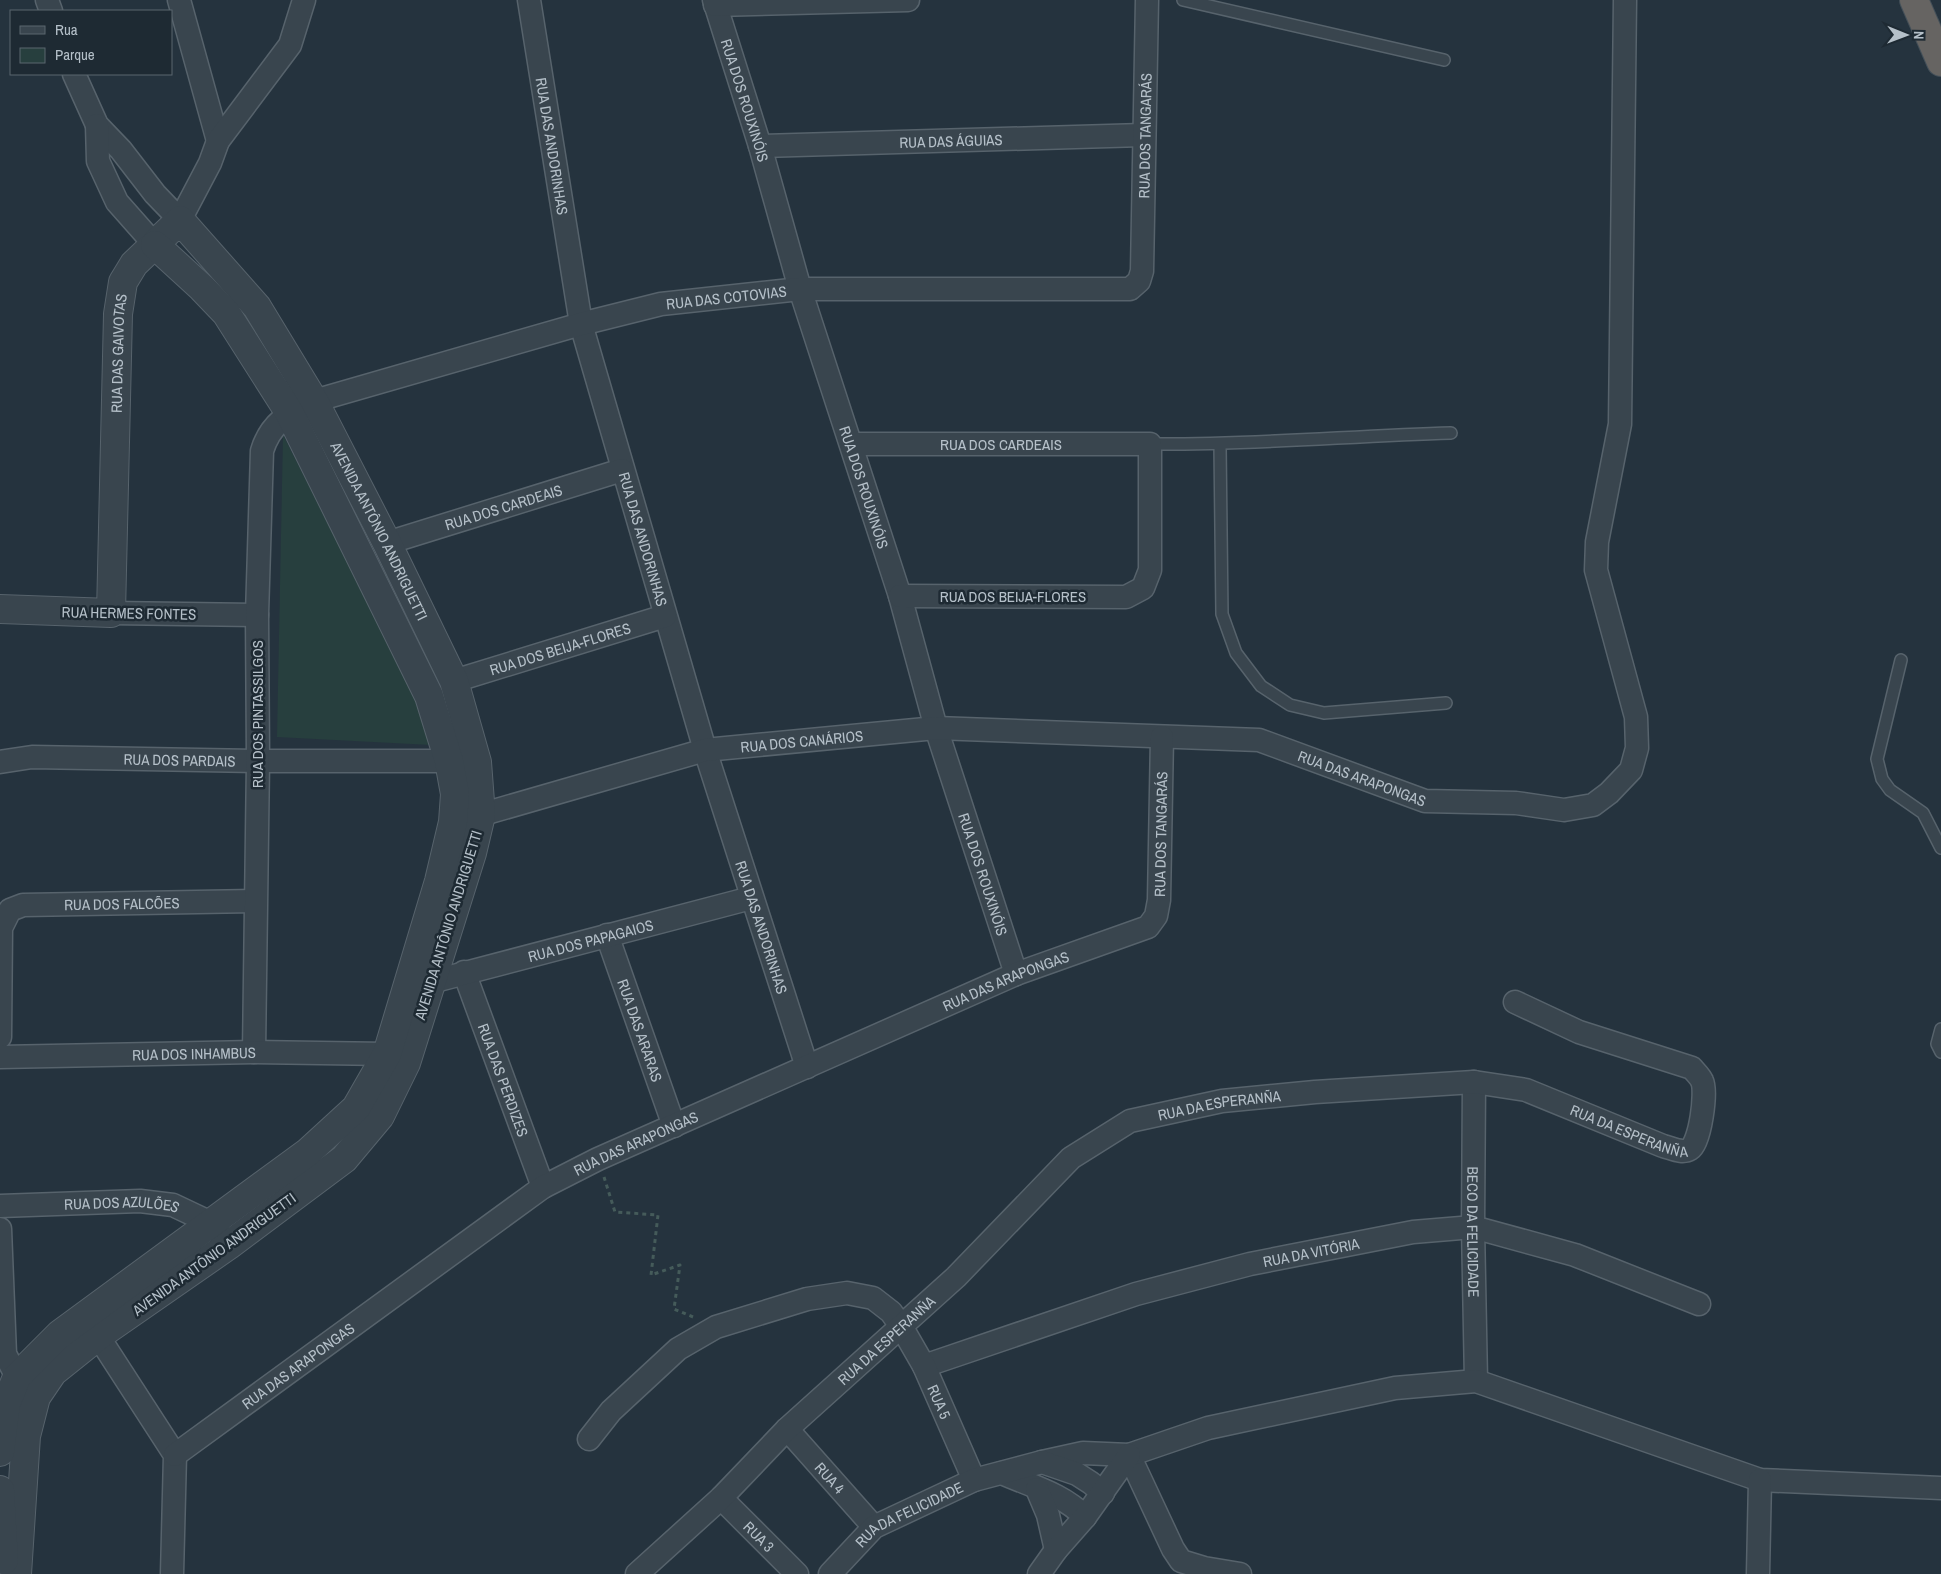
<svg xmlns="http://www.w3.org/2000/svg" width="1941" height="1574" font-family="'Archivo Narrow',sans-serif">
	<rect width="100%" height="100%" fill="#25333e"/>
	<path fill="#273f3e" d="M 283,435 L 426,714 L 431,745 L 277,737 Z"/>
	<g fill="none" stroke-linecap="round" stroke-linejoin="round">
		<defs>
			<path id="service" d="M 1183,0 L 1444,60
				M 1150,444 C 1250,445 1350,436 1451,433
				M 1220,445 L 1222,614 L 1236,653 L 1261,686 L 1290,705 L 1324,713 L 1446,703
				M 1901,660 L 1877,759 L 1882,779 L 1890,790 L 1923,813 L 1941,848
				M 1941,1029 L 1937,1044 L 1941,1052"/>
			<g id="minor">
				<path d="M 47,0 L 51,11"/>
				<path d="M 179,0 L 218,141"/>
				<path id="s1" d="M 529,0 L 581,324 L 705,750 L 807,1067"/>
				<path id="s2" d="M 714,0 L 760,146 L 800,289 L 900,596 L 936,728 L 1016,974"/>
				<path d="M 715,5 L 908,0"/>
				<path d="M 74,74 L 97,125 L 121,150 L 155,194 L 180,220 L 210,163 L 218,141 L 290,45 L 304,0"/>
				<path d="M 97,125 L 98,161 L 117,202 L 155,245"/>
				<path id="s3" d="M 760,146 L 1143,135"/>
				<path id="s4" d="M 852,444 L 1150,444 L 1150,570 L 1143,588 L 1126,597 L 900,596"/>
				<path id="s5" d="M 387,543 L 622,470"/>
				<path d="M 111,613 L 257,615"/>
				<path id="s6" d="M 454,681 L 665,616"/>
				<path id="s7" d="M 0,762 L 32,757 L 258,761 L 449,761"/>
				<path id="s8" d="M 466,819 L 705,750 L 936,728 L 1259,740 L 1425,801 L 1516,803 L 1564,810 L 1593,805 L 1609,793 L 1631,770 L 1637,748 L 1636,717 L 1596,570 L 1597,542 L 1620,424 L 1625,0"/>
				<path id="s9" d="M 607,935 L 674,1126"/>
				<path id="s10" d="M 464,972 L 543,1187"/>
				<path id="s11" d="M 431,982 L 751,898"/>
				<path id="s12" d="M 0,1037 L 1,928 L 10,910 L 23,905 L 255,901"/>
				<path id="s13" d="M 254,1052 L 258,761 L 257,615 L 262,451 C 270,424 289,412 314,401 L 581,324 L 661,304 L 800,289 L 1130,289 L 1139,281 L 1142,271 L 1147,0"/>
				<path id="s14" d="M 0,1057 L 254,1052 L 387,1054"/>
				<path id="s15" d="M 1474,1082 L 1473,1227 L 1476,1381"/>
				<path id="s16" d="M 0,1206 L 140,1201 L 173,1205 L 211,1223 L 220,1234"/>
				<path d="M 0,1229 L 5,1354 L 17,1377"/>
				<path d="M 98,1336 L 175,1455 L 172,1574"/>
				<path id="s17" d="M 924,1366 L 1136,1294 L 1250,1264 L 1413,1232 L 1473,1227 L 1575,1255 L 1699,1304"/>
				<path id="s18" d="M 787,1429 L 874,1527"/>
				<path id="s19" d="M 589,1439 L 611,1411 L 678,1349 L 716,1327 L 807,1299 L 847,1293 L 873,1298 L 891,1312 L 901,1326 L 924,1366 L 974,1480"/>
				<path id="s20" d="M 175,1455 L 543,1187 L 598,1159 L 1016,974 L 1148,927 L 1156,916 L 1159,900 L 1162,737"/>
				<path d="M 1129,1455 L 1173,1549 L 1181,1561 L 1204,1568 L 1240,1574"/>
				<path d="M 1042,1462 L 1083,1453 L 1129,1455 L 1208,1428 L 1395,1388 L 1476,1381 L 1760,1480 L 1941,1488"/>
				<path d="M 1002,1473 C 1031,1486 1063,1494 1085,1517"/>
				<path d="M 1037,1489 L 1048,1515 L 1056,1550"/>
				<path id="s21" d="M 721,1498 L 797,1574"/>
				<path id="s22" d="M 637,1574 L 721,1498 L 787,1429 L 956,1277 L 1071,1158 L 1130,1121 L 1222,1101 L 1315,1092 L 1474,1082 L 1526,1090 L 1663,1146 C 1672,1148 1682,1154 1690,1149 C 1700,1143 1707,1092 1702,1081 C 1700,1076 1695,1072 1692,1068 L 1579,1032 L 1515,1002"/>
				<path id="s23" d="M 830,1574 L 874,1527 L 974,1480 L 1042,1462 L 1077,1474 L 1091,1483 L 1103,1493"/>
				<path d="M 1039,1574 L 1056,1550 L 1085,1517 L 1129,1455"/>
				<path d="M 1758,1574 L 1760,1480"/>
			</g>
			<g id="tertiary">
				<path id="s24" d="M 0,609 L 111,613 L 118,314 L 123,282 L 134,264 L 180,220 L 257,307 L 314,401 L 387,543 L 454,681 L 477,762 L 481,815 L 472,853 L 406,1063 L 380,1116 L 344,1159 L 229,1245 L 98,1336 L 53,1372 L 36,1397 L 26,1436 L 17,1574"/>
				<path d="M 0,1452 L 6,1404 L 17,1377 L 60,1334 L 308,1152 L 356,1108 L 387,1054 L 439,881 L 453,822 L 455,794 L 449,761 L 429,696 L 289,412 L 226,313 L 202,288 L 155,245"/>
				<path d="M 0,1490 L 4,1560"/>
			</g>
			<path id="trunk" d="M 1914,0 L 1941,62"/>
		</defs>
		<use href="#service" stroke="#57636c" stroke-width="14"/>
		<use href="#minor" stroke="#57636c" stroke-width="25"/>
		<use href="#tertiary" stroke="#57636c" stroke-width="30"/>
		<use href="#trunk" stroke="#445059" stroke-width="30"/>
		<path stroke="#455b5a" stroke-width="3" stroke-dasharray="4 4" stroke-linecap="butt" d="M 604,1177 L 615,1212 L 658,1215 L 651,1275 L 680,1265 L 674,1309 L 693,1317"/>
		<use href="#service" stroke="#39454e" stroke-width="11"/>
		<use href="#minor" stroke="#39454e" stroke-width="22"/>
		<use href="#tertiary" stroke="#39454e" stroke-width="28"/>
		<use href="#trunk" stroke="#666462" stroke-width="28"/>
	</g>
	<g text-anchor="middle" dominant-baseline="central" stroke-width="5" stroke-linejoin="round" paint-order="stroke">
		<g font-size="15" fill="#b5c0c9" stroke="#1e2a33">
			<text stroke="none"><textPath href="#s2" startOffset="105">RUA DOS ROUXINÓIS</textPath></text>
			<text stroke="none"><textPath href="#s13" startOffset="1664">RUA DOS TANGARÁS</textPath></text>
			<text stroke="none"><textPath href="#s3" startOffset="191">RUA DAS ÁGUIAS</textPath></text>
			<text stroke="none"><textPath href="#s1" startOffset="148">RUA DAS ANDORINHAS</textPath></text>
			<text stroke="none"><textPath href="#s13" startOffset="1102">RUA DAS COTOVIAS</textPath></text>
			<text stroke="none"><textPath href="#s24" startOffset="371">RUA DAS GAIVOTAS</textPath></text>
			<text stroke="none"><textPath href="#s4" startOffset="149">RUA DOS CARDEAIS</textPath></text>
			<text stroke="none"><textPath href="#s2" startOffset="510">RUA DOS ROUXINÓIS</textPath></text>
			<text stroke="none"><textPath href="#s5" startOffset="122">RUA DOS CARDEAIS</textPath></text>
			<text stroke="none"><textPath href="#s24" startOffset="899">AVENIDA ANTÔNIO ANDRIGUETTI</textPath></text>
			<text stroke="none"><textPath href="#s1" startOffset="552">RUA DAS ANDORINHAS</textPath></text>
			<text x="1013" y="596">RUA DOS BEIJA-FLORES</text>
			<text transform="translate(129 613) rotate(1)">RUA HERMES FONTES</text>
			<text stroke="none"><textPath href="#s6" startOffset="111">RUA DOS BEIJA-FLORES</textPath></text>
			<text transform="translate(257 714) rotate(-90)">RUA DOS PINTASSILGOS</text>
			<text stroke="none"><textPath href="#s8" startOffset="346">RUA DOS CANÁRIOS</textPath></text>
			<text stroke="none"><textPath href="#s7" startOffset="180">RUA DOS PARDAIS</textPath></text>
			<text stroke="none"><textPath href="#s8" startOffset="914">RUA DAS ARAPONGAS</textPath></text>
			<text stroke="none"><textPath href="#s20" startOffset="1210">RUA DOS TANGARÁS</textPath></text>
			<text stroke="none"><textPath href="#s2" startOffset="915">RUA DOS ROUXINÓIS</textPath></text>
			<text stroke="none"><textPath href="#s12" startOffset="242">RUA DOS FALCÕES</textPath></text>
			<text transform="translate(448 925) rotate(-73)">AVENIDA ANTÔNIO ANDRIGUETTI</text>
			<text stroke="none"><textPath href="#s1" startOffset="958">RUA DAS ANDORINHAS</textPath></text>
			<text stroke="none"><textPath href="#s11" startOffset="165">RUA DOS PAPAGAIOS</textPath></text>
			<text stroke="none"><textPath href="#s20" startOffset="962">RUA DAS ARAPONGAS</textPath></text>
			<text stroke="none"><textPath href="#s9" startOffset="101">RUA DAS ARARAS</textPath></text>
			<text stroke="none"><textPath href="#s14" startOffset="194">RUA DOS INHAMBUS</textPath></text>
			<text stroke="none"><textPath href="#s10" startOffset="115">RUA DAS PERDIZES</textPath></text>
			<text stroke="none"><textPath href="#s22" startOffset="762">RUA DA ESPERANÑA</textPath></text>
			<text stroke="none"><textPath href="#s22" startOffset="1182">RUA DA ESPERANÑA</textPath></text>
			<text stroke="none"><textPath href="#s20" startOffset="558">RUA DAS ARAPONGAS</textPath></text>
			<text stroke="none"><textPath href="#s16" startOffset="122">RUA DOS AZULÕES</textPath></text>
			<text stroke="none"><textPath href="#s15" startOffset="150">BECO DA FELICIDADE</textPath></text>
			<text stroke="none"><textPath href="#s17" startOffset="404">RUA DA VITÓRIA</textPath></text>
			<text transform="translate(214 1254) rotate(-36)">AVENIDA ANTÔNIO ANDRIGUETTI</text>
			<text stroke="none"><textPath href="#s22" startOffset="342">RUA DA ESPERANÑA</textPath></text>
			<text stroke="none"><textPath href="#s20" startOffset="152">RUA DAS ARAPONGAS</textPath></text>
			<text stroke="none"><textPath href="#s19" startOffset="458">RUA 5</textPath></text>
			<text stroke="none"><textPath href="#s18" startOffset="65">RUA 4</textPath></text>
			<text stroke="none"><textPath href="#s23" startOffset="101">RUA DA FELICIDADE</textPath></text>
			<text stroke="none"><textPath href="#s21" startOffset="54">RUA 3</textPath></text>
		</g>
	</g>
	<rect x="10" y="10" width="162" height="65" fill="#1e2a33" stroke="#5a666f"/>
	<rect x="20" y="26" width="25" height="8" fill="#39454e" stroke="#5a666f"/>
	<text x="55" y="35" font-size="15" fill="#b5c0c9">Rua</text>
	<rect x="20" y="48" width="25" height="15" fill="#273f3e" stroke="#5a666f"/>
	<text x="55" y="60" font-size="15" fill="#b5c0c9">Parque</text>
	<g transform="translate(1906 35) rotate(91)" stroke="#1e2a33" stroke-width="4" paint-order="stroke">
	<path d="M0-4L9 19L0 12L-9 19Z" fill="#b5c0c9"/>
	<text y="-8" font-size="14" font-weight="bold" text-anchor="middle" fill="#b5c0c9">N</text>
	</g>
</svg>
